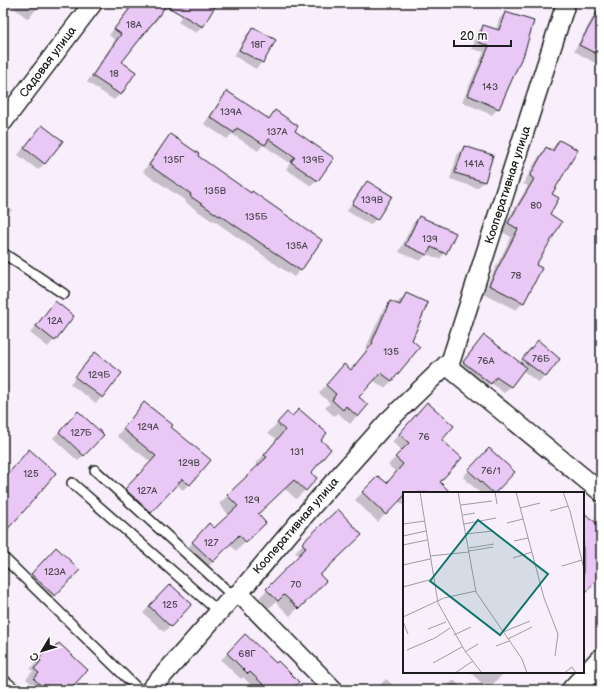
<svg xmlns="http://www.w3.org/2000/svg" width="604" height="693" font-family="'Balsamiq Sans',sans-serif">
	<rect width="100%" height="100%" fill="#f8eefc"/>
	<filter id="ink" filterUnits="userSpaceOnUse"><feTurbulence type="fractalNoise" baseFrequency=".025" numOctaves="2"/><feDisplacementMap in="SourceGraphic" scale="8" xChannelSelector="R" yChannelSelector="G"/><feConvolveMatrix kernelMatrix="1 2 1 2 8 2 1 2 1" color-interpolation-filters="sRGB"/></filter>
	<g filter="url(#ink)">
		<path fill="#0003" d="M 9,3 L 42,3 L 28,19 L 9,4 Z
			M 127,3 L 168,3 L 158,19 L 152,25 L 151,24 L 121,63 L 120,94 L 114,100 L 87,82 L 115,40 L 109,35 L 128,10 L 124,8 Z
			M 189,3 L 216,3 L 202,27 L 196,33 L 178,22 Z
			M 601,5 L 601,60 L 597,64 L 574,51 L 598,8 Z
			M 505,13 L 498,108 L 492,115 L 462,102 L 484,52 L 472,49 L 477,33 L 483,26 L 496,30 L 499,19 Z
			M 253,28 L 262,62 L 256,69 L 234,56 L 247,34 Z
			M 227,92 L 268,119 L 275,111 L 294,131 L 317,180 L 311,186 L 286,169 L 290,163 L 263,145 L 258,151 L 232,134 L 227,139 L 204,124 L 221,99 Z
			M 42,126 L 62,142 L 44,164 L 38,170 L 18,155 L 36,132 Z
			M 170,135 L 197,156 L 320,240 L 300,270 L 294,277 L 213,220 L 212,221 L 185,202 L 186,201 L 143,172 L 164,142 Z
			M 559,141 L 548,215 L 535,265 L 524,302 L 516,310 L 483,293 L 511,237 L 501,231 L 528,186 L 523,184 L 539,156 L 546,148 L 550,150 Z
			M 464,147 L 492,156 L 484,182 L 477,188 L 450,179 L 458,153 Z
			M 367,182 L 376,219 L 370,225 L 347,211 L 361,188 Z
			M 3,203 L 12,210 L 3,221 Z
			M 419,217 L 445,253 L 439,259 L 427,254 L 420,261 L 399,252 L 413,223 Z
			M 406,294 L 392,381 L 384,388 L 373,380 L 358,397 L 357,416 L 350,424 L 338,413 L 334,416 L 325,408 L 330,403 L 319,393 L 337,373 L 350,371 L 366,351 L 365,350 L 383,310 L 391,302 L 397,305 L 398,302 Z
			M 55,302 L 54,340 L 48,347 L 30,333 L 49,309 Z
			M 484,336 L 519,363 L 538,341 L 559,359 L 539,383 L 522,370 L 510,387 L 504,393 L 491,383 L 484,389 L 458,369 L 478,343 Z
			M 95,354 L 120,373 L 102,397 L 96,403 L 70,384 L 88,360 Z
			M 138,410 L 170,427 L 189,484 L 183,490 L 176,484 L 144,518 L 119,496 L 151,462 L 117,436 Z
			M 420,411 L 441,440 L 439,482 L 450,493 L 404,493 L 404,506 L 398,501 L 378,522 L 355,500 L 378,477 L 386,484 L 396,472 L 388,465 L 402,451 L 392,442 Z
			M 287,413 L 320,440 L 309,473 L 305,490 L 296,499 L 284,488 L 256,515 L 256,532 L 236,551 L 230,544 L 204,571 L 184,552 L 201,533 L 214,529 L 229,515 L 219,504 L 258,466 L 256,464 L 277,439 L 268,433 Z
			M 72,418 L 84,455 L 78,461 L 53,438 Z
			M 483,455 L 494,493 L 480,493 L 463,477 Z
			M 337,510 L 319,576 L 325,581 L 290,616 L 276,602 L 269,608 L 259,598 L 300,557 L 295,552 Z
			M 50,555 L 54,595 L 48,602 L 25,581 Z
			M 164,591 L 170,626 L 164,632 L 143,613 Z
			M 245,635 L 278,678 L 264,690 L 256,690 L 243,677 L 241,679 L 221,660 Z
			M 51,648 L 68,690 L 27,690 L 25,689 L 31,683 L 26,679 L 33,671 L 30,669 Z
			M 470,672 L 505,672 L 488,689 Z
			M 386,679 L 399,690 L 375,690 Z
			M 454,680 L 463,690 L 443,690 Z"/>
		<path fill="#e9c8f5" stroke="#1c1c1c" d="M 134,3 L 217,3 L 203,27 L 166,6 L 122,62 L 136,72 L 121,95 L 92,76 L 121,34 L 114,29 Z
			M 601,6 L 601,56 L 579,45 Z
			M 505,12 L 534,21 L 523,57 L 522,57 L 499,109 L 468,95 L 489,46 L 478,42 L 483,25 L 499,30 Z
			M 253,27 L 276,40 L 263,63 L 239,50 Z
			M 227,91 L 269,119 L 275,110 L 298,126 L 295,131 L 334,158 L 318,181 L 291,162 L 295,157 L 269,139 L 265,145 L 237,128 L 234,133 L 210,117 Z
			M 42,125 L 63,141 L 45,164 L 24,148 Z
			M 170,134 L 199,154 L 198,156 L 251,193 L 252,191 L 322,240 L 301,271 L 220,215 L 219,216 L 190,196 L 191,194 L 149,165 Z
			M 559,140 L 578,150 L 552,194 L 559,198 L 550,214 L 562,222 L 536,265 L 542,268 L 524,303 L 489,285 L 518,229 L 508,223 L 534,179 L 530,176 L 546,147 L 553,151 Z
			M 464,146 L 493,155 L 485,182 L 455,173 Z
			M 367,181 L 392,196 L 377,220 L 352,204 Z
			M 419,216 L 456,233 L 446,254 L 431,247 L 427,255 L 405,245 Z
			M 406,293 L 428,303 L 412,340 L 420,347 L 392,381 L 381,373 L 359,397 L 368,405 L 358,417 L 346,406 L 343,410 L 332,400 L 336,394 L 326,385 L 344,364 L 351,370 L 373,343 L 372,342 L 390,301 L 400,305 Z
			M 55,301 L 74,316 L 55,341 L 36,326 Z
			M 484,335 L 526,367 L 511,387 L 496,377 L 491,384 L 463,362 Z
			M 538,340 L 560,359 L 546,377 L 522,359 Z
			M 95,352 L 122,373 L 103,398 L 75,377 Z
			M 144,402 L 173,425 L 171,427 L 211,460 L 190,485 L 182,479 L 151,513 L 125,489 L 156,456 L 123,429 Z
			M 427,402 L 454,426 L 442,440 L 462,458 L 440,482 L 451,493 L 404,493 L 404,496 L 386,515 L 362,492 L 378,476 L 387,483 L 403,464 L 395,457 L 409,443 L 399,434 Z
			M 299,409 L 327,433 L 321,440 L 331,449 L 311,473 L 317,478 L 306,491 L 294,480 L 258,514 L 266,523 L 246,542 L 239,535 L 213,562 L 192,542 L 209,523 L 214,528 L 238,506 L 227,495 L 267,457 L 264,455 L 285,430 L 277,423 L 287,412 L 292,416 Z
			M 78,411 L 104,435 L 84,456 L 59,432 Z
			M 489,448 L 515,472 L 495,493 L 493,493 L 468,470 Z
			M 29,449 L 56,473 L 24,511 L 3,534 L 3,480 Z
			M 338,509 L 362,535 L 320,575 L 326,581 L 299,609 L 284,595 L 278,601 L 266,589 L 306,548 L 302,543 Z
			M 583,512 L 601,527 L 601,574 L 583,596 Z
			M 56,547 L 80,570 L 55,596 L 31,574 Z
			M 170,584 L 192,604 L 171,627 L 149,606 Z
			M 245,634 L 276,663 L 278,661 L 299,682 L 291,690 L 269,690 L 250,672 L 248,674 L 227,653 Z
			M 59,643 L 88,670 L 69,690 L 46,690 L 34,679 L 39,673 L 34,669 L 41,661 L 39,659 L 51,646 L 53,649 Z"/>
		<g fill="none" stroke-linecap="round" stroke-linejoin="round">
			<defs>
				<path id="lane" d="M 3,253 L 64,294
					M 95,470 L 233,596
					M 72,483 L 219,612
					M 3,557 L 139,690
					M 3,679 L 16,690"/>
				<path id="street" d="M 3,122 L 93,3
					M 446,365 L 601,492
					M 239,593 L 334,690
					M 150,690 L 233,596 L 239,593 L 315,503 L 388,421 L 451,360 L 566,3"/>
				<path id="secondary" d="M 573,690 L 601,660"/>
			</defs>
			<use href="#lane" stroke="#1c1c1c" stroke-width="12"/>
			<use href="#street" stroke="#1c1c1c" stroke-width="21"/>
			<use href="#secondary" stroke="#1c1c1c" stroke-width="25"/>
			<use href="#lane" stroke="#fff" stroke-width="9"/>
			<use href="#street" stroke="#fff" stroke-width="18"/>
			<use href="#secondary" stroke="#fff" stroke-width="22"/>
		</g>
	</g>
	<g text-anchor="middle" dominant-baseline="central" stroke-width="4" stroke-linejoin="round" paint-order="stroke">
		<g font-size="10" fill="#4f4752">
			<text x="134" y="25">18А</text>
			<text x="258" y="45">18Г</text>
			<text x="114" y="74">18</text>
			<text x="490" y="87">143</text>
			<text x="231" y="112">139А</text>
			<text x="277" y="132">137А</text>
			<text x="174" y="160">135Г</text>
			<text x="313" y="160">139Б</text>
			<text x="474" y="164">141А</text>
			<text x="215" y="191">135В</text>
			<text x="372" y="200">139В</text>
			<text x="536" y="206">80</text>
			<text x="256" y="217">135Б</text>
			<text x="430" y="239">139</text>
			<text x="297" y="246">135А</text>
			<text x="516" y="276">78</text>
			<text x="55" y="321">12А</text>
			<text x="391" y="352">135</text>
			<text x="541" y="359">76Б</text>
			<text x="486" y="361">76А</text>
			<text x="99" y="375">129Б</text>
			<text x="148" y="427">129А</text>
			<text x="81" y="433">127Б</text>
			<text x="424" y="437">76</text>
			<text x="297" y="452">131</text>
			<text x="189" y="463">129В</text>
			<text x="491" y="471">76/1</text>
			<text x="31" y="474">125</text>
			<text x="147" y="491">127А</text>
			<text x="252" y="500">129</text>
			<text x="211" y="543">127</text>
			<text x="55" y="572">123А</text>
			<text x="296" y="585">70</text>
			<text x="170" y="605">125</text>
			<text x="247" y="654">68Г</text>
		</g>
		<g font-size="12" fill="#1c1c1c" stroke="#fff">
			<text transform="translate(48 62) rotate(-53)">Садовая улица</text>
			<text transform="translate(508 185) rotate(-72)">Кооперативная улица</text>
			<text transform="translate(296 526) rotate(-49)">Кооперативная улица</text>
		</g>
	</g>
	<g transform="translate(403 492)">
		<rect width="181" height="181" fill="#f8eefc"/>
		<path fill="none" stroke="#a09aa2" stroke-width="1" d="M 17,0 L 35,111 L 62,159 L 79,181M 55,0 L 73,100 L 119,167 L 124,181M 92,0 L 94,12M 113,0 L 141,106 L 155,142 L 152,164M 160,0 L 167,19 L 181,77M 58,13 L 89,9M 117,16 L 137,11M 147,19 L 165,14M 60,23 L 72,21M 104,31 L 120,27M 0,32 L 22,29M 61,32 L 93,26M 63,42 L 90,39M 0,44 L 23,39M 111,49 L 125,46M 0,53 L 24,48M 66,56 L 91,52M 66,59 L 90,55M 27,64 L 66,60M 110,66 L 129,60M 0,73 L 27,67M 159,74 L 179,68M 0,95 L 30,87M 0,125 L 41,106 L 73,99M 0,129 L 5,142M 25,137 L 43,130M 100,140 L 127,129M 51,143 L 68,135M 105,147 L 129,135M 93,154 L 106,149M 4,158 L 32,146 L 47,136M 62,160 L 75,152M 30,171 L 59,155M 52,181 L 70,169M 161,181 L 169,175 L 173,181"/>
		<path fill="#0f766e" fill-opacity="0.15" stroke="#0f766e" stroke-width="2" d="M 75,28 L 145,82 L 97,143 L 27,89 Z"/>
		<rect width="181" height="181" fill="none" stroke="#1c1c1c" stroke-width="2"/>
	</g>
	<rect width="604" height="693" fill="none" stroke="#fff" stroke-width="16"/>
	<rect x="8" y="8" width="588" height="677" fill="none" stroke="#1c1c1c" stroke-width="1.5" filter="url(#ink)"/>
	<g transform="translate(42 651) rotate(232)" stroke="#ffffff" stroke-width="3" paint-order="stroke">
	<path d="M0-3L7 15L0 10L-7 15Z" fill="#1c1c1c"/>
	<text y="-6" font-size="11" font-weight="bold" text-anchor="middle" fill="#1c1c1c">С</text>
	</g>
	<path d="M454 40v6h57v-6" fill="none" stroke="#1c1c1c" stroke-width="2"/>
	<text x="460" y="40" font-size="12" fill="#1c1c1c" stroke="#ffffff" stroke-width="3" paint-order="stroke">20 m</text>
</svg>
